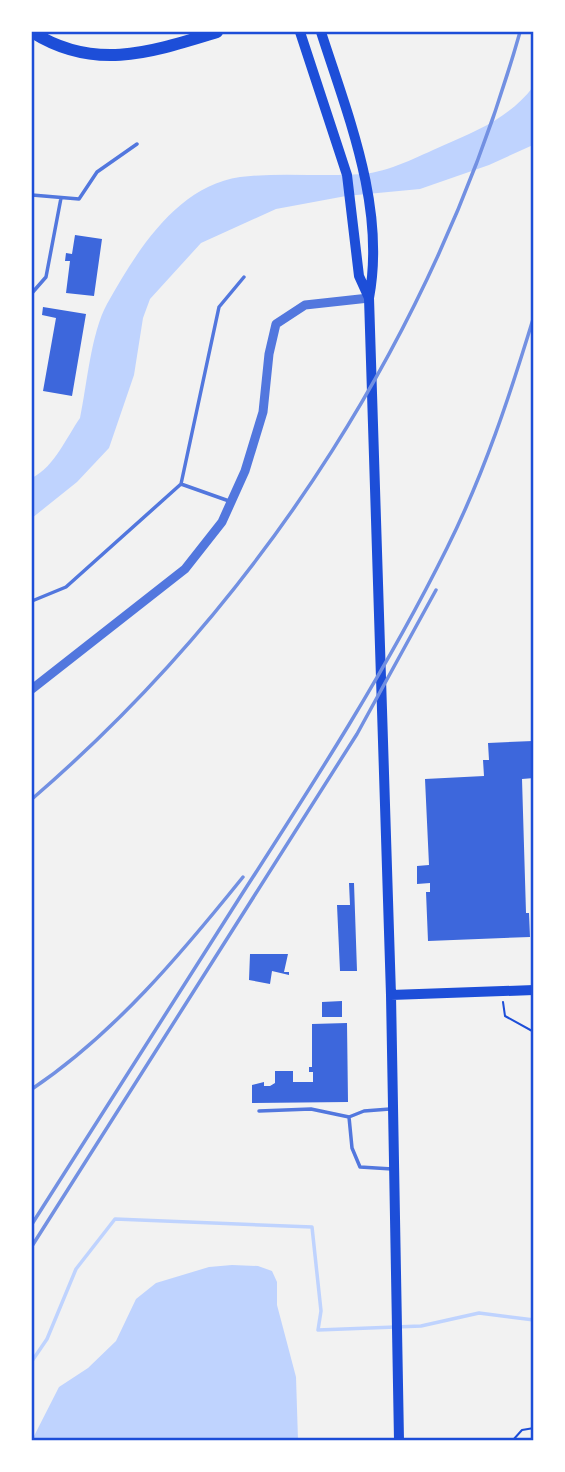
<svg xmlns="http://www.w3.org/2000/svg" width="565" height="1472" font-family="Lora,serif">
	<rect width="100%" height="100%" fill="#f2f2f2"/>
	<path fill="#bfd3fe" d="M 533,87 L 533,145 L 489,165 L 420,189 L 346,196 L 276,209 L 201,243 L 150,299 L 143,318 L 134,375 L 109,448 L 77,482 L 32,518 L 32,478 C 55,466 66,438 80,418 C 87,385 91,333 107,304 C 135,254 176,186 240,177 C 281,172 322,177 362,174 C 389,172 419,156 442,146 C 477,131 510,117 533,87 Z
		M 232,1265 L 258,1266 L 272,1271 L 277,1282 L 277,1305 L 296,1377 L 298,1440 L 32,1440 L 59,1387 L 88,1368 L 116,1341 L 136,1299 L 156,1283 L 209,1267 Z"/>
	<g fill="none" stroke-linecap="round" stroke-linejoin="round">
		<path stroke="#bfd3fe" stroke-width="3.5" d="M 32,1361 L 47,1339 L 76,1269 L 115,1219 L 312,1227 L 321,1311 L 318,1330 L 421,1326 L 479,1313 L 534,1320"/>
	</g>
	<path fill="#3d67dc" d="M 75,235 L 102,239 L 94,296 L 66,293 L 70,261 L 65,261 L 66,253 L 72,254 Z
		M 43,307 L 86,314 L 72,396 L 43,391 L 56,318 L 42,315 Z
		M 533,741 L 534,778 L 522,779 L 526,913 L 529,913 L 530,937 L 428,941 L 426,892 L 430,892 L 430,883 L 417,884 L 417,866 L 429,865 L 425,779 L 484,776 L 483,760 L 489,760 L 488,743 Z
		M 349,883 L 354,883 L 357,971 L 340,971 L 337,905 L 350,905 Z
		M 250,954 L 288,954 L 284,972 L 289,972 L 289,975 L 272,971 L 270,984 L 249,980 Z
		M 342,1001 L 342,1017 L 322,1017 L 322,1002 Z
		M 347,1023 L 348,1102 L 252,1103 L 252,1085 L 264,1082 L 264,1086 L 270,1086 L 275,1083 L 275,1071 L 293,1071 L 293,1082 L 313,1082 L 313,1072 L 309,1072 L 309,1067 L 312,1067 L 312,1024 Z"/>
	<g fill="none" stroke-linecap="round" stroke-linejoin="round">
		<path stroke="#1d4ed8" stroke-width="2" d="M 503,1002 L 505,1016 L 534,1032
			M 513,1440 L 522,1430 L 534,1428"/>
		<path stroke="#5277de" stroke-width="3.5" d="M 32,195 L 79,199 L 97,172 L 137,144
			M 32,293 L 46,277 L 61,198
			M 229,501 L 181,484 L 219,307 L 244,277
			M 32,601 L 66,587 L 181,484
			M 390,1109 L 364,1111 L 349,1117 L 352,1148 L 360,1167 L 392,1169
			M 259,1111 L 311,1109 L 349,1117"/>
		<path stroke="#5277de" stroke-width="9" d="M 32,689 L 185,569 L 222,522 L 245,471 L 263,412 L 269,354 L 276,324 L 305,305 L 369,298"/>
		<path stroke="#1d4ed8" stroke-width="10" d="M 300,32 L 347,175 L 359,276 L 369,298
			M 321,32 C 348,116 386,208 369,298 L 391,995 L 399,1440
			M 391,995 L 534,990"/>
		<path stroke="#1d4ed8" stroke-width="12" d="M 32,32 C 95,72 152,52 217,32"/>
		<path stroke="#7290e2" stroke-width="3.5" d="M 32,799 C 265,598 436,328 520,32
			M 32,1089 C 114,1034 181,954 243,877
			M 32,1224 C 102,1114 172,1004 242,894 C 315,781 387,669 447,548 C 484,474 510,395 534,316
			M 32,1246 L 357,734 L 436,590"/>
	</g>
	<rect width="565" height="1472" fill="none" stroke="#ffffff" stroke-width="66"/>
	<rect x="33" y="33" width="499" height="1406" fill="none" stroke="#1d4ed8" stroke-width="2.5"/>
</svg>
